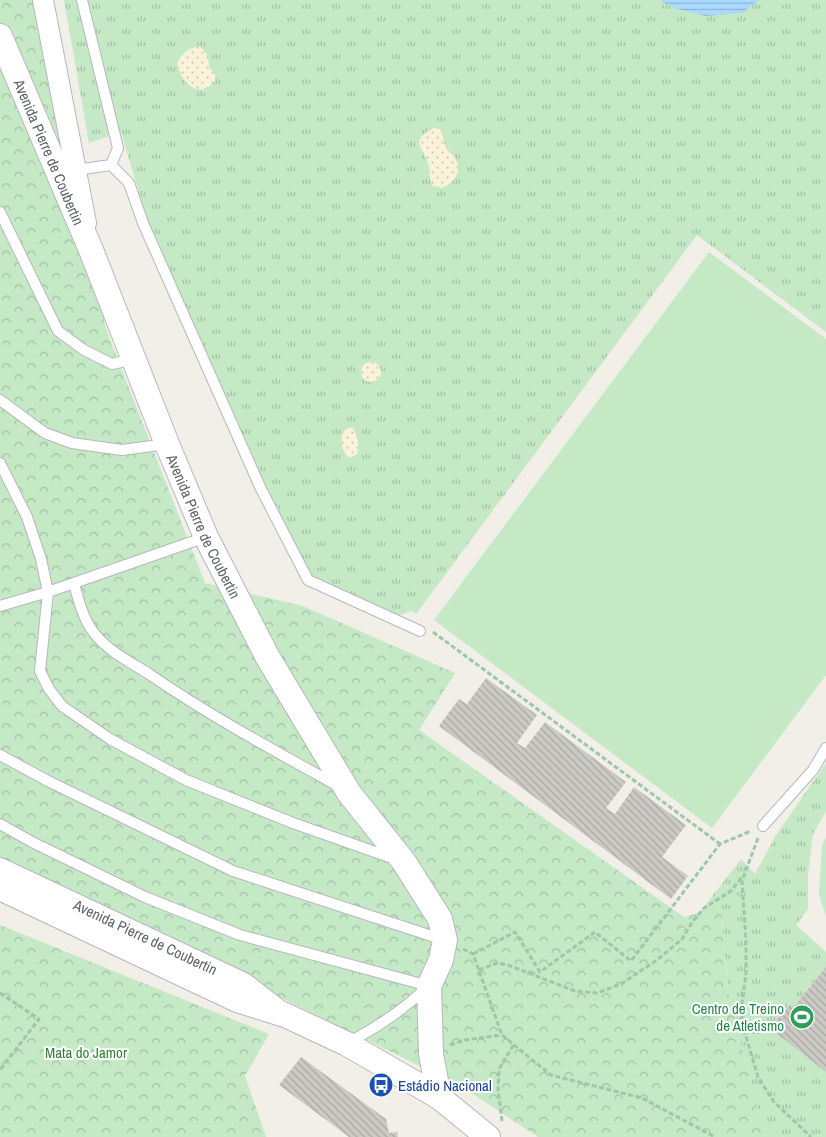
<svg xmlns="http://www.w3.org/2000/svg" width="826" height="1137" font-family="'Archivo Narrow',sans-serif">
	<defs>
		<pattern id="grass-tufts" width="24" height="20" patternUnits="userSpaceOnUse" patternTransform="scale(1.25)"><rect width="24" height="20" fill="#c5e8c5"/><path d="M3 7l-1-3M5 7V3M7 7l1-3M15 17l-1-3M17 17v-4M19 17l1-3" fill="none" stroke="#a3c0a4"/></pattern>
		<pattern id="forest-crowns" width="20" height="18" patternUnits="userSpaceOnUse" patternTransform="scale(1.25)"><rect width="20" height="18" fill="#c5e8c5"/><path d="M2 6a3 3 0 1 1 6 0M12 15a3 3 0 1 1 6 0" fill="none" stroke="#a3c0a4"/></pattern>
		<pattern id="sand-dots" width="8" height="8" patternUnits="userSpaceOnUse" patternTransform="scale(1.25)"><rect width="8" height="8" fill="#fbf3d9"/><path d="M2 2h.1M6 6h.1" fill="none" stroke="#cec8b4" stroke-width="1.8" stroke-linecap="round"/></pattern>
		<pattern id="water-rules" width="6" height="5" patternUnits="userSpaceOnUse" patternTransform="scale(1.25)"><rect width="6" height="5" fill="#aadaff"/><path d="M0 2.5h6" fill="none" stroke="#8eb4d2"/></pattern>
		<pattern id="building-back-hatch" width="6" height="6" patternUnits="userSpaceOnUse" patternTransform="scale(1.25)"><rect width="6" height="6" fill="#cccac5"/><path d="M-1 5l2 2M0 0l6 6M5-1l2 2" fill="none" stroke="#a9a8a4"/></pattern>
	</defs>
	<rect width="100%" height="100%" fill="#f1efe8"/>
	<path fill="url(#grass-tufts)" d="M 64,0 L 826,0 L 826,332 L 697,235 L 416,614 L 411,611 L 397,616 L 312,576 L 276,514 L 147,220 L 121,132 L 89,143 Z
		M 826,763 L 826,811 L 813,834 L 808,874 L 808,909 L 796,925 L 826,952 L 826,967 L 794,1007 L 789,1004 L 771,1028 L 826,1072 L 826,1137 L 783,1137 L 760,1121 L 728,991 L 721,908 L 696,917 L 741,859 L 755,874 L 776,835 Z"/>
	<path fill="url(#forest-crowns)" d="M 0,0 L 33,0 L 106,329 L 205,583 L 303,606 L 455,673 L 419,730 L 684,917 L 721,907 L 728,991 L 760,1120 L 783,1137 L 538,1137 L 464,1088 L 0,859 Z
		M 0,925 L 269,1034 L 245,1076 L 266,1137 L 0,1137 Z"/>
	<path fill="url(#sand-dots)" d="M 199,46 C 207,52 209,57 209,67 L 215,75 L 215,81 C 198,100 182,83 177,64 C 182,53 187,49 199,46 Z
		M 434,128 L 440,129 C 444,136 443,143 447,149 C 449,153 453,154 455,158 C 463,171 454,183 442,188 L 433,186 C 428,178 431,171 428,163 C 422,145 409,141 434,128 Z
		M361 372a10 10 0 1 1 20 0a10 10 0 1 1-20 0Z
		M 349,427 L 353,428 C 358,436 359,445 357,454 L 349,458 C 341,450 337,434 349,427 Z"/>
	<path fill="#c5e8c5" d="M 709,252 L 826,339 L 826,675 L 712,828 L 434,620 Z
		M 826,837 L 826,916 L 819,895 L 822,845 Z"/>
	<path fill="url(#water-rules)" d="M 659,0 L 759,0 L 742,13 L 705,16 L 674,8 Z"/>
	<path fill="url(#building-back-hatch)" d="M 486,678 L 537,715 L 517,743 L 525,748 L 545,722 L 626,782 L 606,808 L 615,814 L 634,787 L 686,825 L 662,857 L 688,876 L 671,899 L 439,726 L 459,699 L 467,704 Z
		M 826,967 L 826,1072 L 770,1028 L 790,1004 L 794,1007 Z
		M 301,1057 L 386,1119 L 389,1133 L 397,1132 L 398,1137 L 349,1137 L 279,1085 Z"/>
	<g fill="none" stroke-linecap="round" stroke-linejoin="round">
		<defs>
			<path id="service" d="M 111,165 L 129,183 L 143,223 L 261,489 L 308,580 L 420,631
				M 76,170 L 111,165 L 118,148 L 82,0
				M 0,212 L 58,331 L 84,350 L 112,364 L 134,359
				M 0,400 L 45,433 L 72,443 L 122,450 L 167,444
				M 0,463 L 27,517 L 41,559 L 48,592 L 40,671 L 49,689 L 62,706 L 110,739 L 186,780 L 293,823 L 395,859
				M 74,584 C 79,601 83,619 94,633 C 108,651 130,662 149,674 C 210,716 275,751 340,787
				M 0,606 L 48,592 L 206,537
				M 0,755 L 48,781 L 233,871 L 444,940
				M 0,824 L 32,842 L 145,897 L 240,935 L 429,986
				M 763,826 L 813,770 L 826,748
				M 348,1043 C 378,1026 401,1012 426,988"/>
			<g id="minor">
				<path d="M 43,0 L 86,223"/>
				<path id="s1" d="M 0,868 L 244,983 L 280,1011"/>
			</g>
			<g id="tertiary">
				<path id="s2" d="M 0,36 L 91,250 L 167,444 L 206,537 L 267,656 L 349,793 L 404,862 L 440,919 L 445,940 L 441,960 L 429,986 L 431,1054 L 439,1097"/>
				<path d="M 0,888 L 237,1000 L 285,1015 L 347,1044 L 439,1097 L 488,1137"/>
			</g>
		</defs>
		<use href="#service" stroke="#b5b8bc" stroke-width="12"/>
		<use href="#minor" stroke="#b5b8bc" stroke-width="22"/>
		<use href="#tertiary" stroke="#b5b8bc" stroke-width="26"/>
		<path stroke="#9cc7a9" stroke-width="3" stroke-dasharray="5 2.5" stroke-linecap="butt" d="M 433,632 L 720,844
			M 758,838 L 742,881 L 746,942 L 746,974 L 741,1010 L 744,1030 L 758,1077 L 774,1102 L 811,1137
			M 463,949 L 473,954 L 502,1035 L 551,1075 L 642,1098 L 715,1137
			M 473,954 L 515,932 L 540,972 L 595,932 L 631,961 L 720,844 L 751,831
			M 479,970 L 497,963 L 508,965 L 575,991 L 597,993 L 621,984 L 657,960 L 682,939 L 693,921 L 704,908 L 731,891 L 742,877
			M 0,993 L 39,1019 L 0,1070
			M 450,1045 L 465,1040 L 502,1035
			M 502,1121 L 498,1089 L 499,1069 L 514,1044"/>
		<use href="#service" stroke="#fff" stroke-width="10"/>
		<use href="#minor" stroke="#fff" stroke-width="20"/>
		<use href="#tertiary" stroke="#fff" stroke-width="24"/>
	</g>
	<defs>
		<symbol id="stadium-disc" viewBox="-11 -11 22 22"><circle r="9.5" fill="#2e9e5b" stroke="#fff"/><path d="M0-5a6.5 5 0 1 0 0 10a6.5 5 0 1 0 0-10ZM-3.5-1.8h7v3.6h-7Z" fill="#fff"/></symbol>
		<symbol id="bus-disc" viewBox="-11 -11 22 22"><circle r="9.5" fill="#1a4fb4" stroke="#fff"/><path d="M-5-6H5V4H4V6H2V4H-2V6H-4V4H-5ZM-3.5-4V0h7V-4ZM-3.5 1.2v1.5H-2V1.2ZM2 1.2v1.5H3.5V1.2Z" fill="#fff"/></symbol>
	</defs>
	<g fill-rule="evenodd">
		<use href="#stadium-disc" x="788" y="1003" width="28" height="28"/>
		<use href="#bus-disc" x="367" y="1071" width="28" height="28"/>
	</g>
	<g text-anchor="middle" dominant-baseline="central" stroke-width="4" stroke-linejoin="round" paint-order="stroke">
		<g font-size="15" fill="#5f6368" stroke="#fff">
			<text stroke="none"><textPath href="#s2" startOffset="126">Avenida Pierre de Coubertin</textPath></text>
			<text stroke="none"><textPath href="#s2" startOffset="531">Avenida Pierre de Coubertin</textPath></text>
			<text stroke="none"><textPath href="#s1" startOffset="161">Avenida Pierre de Coubertin</textPath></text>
		</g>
		<g font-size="15" fill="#27864d" stroke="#fff" text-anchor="end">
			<text x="784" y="1008">Centro de Treino<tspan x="784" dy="17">de Atletismo</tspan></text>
		</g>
		<g font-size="15" fill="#348238" stroke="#fff">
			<text x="86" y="1052">Mata do Jamor</text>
		</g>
		<g font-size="15" fill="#164399" stroke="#fff" text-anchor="start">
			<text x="398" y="1085">Estádio Nacional</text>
		</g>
	</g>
</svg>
